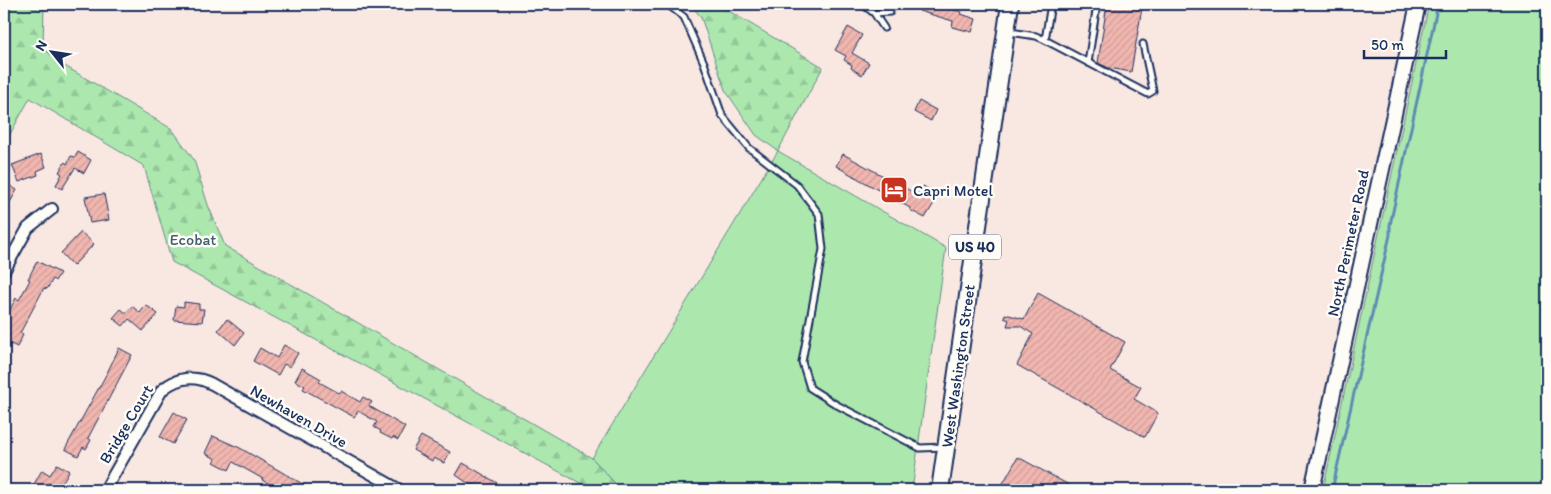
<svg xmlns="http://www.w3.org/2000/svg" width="1551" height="494" font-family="Itim,sans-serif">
	<defs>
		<pattern id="forest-firs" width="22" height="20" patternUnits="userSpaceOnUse" patternTransform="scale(1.25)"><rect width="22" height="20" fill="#ace8ae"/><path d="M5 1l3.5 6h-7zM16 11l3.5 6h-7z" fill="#93c798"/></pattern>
		<pattern id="building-hatch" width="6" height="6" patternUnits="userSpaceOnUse" patternTransform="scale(1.25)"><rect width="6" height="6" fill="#f1b6af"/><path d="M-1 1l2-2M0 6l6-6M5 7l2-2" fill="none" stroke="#ce9d99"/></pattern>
	</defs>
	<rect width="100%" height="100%" fill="#f9e7e1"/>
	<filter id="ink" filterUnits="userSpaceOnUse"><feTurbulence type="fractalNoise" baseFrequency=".02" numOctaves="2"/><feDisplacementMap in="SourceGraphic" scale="10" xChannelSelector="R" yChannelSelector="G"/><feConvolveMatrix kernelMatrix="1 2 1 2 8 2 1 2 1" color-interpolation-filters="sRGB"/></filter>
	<g filter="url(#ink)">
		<path fill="#ace8ae" stroke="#648c86" d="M 1429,4 L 1547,4 L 1547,490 L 1323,490 Z
			M 778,151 L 946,248 L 912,490 L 621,490 L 592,458 Z"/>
		<path fill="url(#forest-firs)" stroke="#648c86" d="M 4,4 L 44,4 L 43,47 L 58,62 L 172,129 L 194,160 L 208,205 L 225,246 L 592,458 L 621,490 L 593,490 L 172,262 L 144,166 L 30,98 L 4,145 Z
			M 690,4 L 717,4 L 823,67 L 778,151 L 756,135 L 725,90 L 701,17 Z"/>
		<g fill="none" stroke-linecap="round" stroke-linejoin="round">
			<path stroke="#5d8cb2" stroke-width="3" d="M 1332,490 L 1390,235 L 1390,225 L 1438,4"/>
		</g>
		<path fill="url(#building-hatch)" stroke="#1b2f5e" d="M 922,4 L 936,4 L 962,12 L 961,14 L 976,19 L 972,32 L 952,27 L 953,21 L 919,11 Z
			M 1107,4 L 1142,8 L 1131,72 L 1109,68 L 1098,63 Z
			M 848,27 L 862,35 L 852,53 L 869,63 L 862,75 L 851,68 L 852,65 L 844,60 L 846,56 L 835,50 Z
			M 919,101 L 936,110 L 931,121 L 914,112 Z
			M 78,152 L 91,160 L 84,173 L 75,168 L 62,189 L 56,185 L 62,174 L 59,172 L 65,162 L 67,164 L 71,156 L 75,157 Z
			M 41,154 L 46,167 L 37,171 L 38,175 L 19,182 L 12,165 Z
			M 843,154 L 918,195 L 923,186 L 939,195 L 925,218 L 910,210 L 910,208 L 836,166 Z
			M 4,182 L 17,190 L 4,213 Z
			M 104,194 L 109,220 L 90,223 L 85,197 Z
			M 81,232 L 94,244 L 73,266 L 61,253 Z
			M 37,261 L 60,273 L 55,281 L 53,279 L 47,289 L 44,288 L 20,333 L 23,335 L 17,347 L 11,344 L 10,346 L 4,343 L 4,321 L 16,298 L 19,300 L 30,280 L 28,279 Z
			M 1038,293 L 1125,342 L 1110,370 L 1141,387 L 1134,399 L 1158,413 L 1145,437 L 1017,365 L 1033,334 L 1020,326 L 1007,326 L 1009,320 L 1004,318 L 1005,314 L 1024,319 Z
			M 184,302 L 199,304 L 199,309 L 204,309 L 202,322 L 174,320 L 176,306 L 184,307 Z
			M 146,305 L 158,314 L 143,331 L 129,319 L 123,326 L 113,318 L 121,309 L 126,313 L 132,306 L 140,313 Z
			M 227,319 L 244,333 L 235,345 L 218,330 Z
			M 284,345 L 298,353 L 290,367 L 284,364 L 278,375 L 253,361 L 260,348 L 277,358 Z
			M 119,348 L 132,355 L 88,438 L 91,440 L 86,449 L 83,447 L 78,456 L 65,449 L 107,373 Z
			M 302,368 L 321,379 L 319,382 L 339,393 L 341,391 L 360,402 L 363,397 L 372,402 L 369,406 L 405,427 L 398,440 L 393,437 L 392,439 L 380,433 L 381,431 L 374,427 L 377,422 L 358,411 L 354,417 L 303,389 L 305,386 L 295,381 Z
			M 174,412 L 187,420 L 173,444 L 160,437 Z
			M 213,436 L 240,448 L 313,490 L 280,490 L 262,480 L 263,479 L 233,462 L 229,470 L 214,462 L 216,459 L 205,453 Z
			M 421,436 L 450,452 L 444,463 L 434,458 L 432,461 L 413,450 Z
			M 1018,457 L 1078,490 L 1035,490 L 1026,485 L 1023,490 L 1011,490 L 1002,485 Z
			M 463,463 L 477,471 L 509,490 L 484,490 L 473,484 L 472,486 L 456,475 Z
			M 57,464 L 69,471 L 58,490 L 48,483 L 44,490 L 33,486 L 42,470 L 50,475 Z"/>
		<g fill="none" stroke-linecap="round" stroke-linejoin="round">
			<defs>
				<path id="service" d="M 667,4 L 684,17 L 704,63 L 722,115 L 749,148 L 797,185 L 819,214 L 823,249 L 802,362 L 810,388 L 837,405 L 920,448 L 944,447
					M 862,4 L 874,13
					M 884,28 L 874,13 L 890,12
					M 1010,32 L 1036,36 L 1045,40 L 1051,4
					M 1045,40 L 1148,94 L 1153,91 L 1143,44
					M 1088,63 L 1097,4"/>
				<path id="minor" d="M 4,271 L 28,228 L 52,209
					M 105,490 L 162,390 C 177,377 195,375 212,384 L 400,490"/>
				<path id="tertiary" d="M 1312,490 L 1418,4"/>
				<path id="primary" d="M 940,490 L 1010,4"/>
			</defs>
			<use href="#service" stroke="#1b2f5e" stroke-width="9"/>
			<use href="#minor" stroke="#1b2f5e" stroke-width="14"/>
			<use href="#tertiary" stroke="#1b2f5e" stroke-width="18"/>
			<use href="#primary" stroke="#1b2f5e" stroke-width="20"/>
			<use href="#service" stroke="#fdfcf7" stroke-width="5"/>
			<use href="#minor" stroke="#fdfcf7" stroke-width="10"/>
			<use href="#tertiary" stroke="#fdfcf7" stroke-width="14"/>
			<use href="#primary" stroke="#fdfcf7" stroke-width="16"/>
		</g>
	</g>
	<defs>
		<symbol id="hotel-square" viewBox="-11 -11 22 22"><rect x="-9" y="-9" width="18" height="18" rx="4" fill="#c8321e" stroke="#fdfcf7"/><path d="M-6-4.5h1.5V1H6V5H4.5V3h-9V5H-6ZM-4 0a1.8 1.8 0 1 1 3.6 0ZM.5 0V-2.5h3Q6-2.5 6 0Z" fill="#fff"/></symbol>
	</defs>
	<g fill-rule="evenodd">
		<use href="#hotel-square" x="878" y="174" width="32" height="32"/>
	</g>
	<g text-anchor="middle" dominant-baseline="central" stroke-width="5" stroke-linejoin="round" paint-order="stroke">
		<rect fill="#fdfcf7" stroke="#5f6c8c" stroke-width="1" x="949" y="234.5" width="52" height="25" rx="4"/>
		<g font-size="15" font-weight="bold" fill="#1b2f5e">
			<text x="975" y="247">US 40</text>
		</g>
		<g font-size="16" fill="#1b2f5e" stroke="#fdfcf7" text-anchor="start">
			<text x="913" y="190">Capri Motel</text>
		</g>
		<g font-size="16" fill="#3f5d72" stroke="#fdfcf7">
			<text x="193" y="239">Ecobat</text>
		</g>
		<g font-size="16" fill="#1b2f5e" stroke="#fdfcf7">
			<text transform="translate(1348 243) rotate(-78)">North Perimeter Road</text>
			<text transform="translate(958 366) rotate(-82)">West Washington Street</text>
			<text transform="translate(299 416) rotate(30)">Newhaven Drive</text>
			<text transform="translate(126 424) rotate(-59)">Bridge Court</text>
		</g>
	</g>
	<rect width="1551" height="494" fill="none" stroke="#fdfcf7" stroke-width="20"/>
	<rect x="10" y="10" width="1531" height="474" fill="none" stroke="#1b2f5e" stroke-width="2" filter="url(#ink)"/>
	<g transform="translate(52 52) rotate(300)" stroke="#fdfcf7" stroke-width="4" paint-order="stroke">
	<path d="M0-4L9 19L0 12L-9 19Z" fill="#1b2f5e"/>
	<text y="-8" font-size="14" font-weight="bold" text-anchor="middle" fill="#1b2f5e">N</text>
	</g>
	<path d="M1364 50v8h82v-8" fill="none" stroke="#1b2f5e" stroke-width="2.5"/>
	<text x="1371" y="50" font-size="15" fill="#1b2f5e" stroke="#fdfcf7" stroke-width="4" paint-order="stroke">50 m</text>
</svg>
